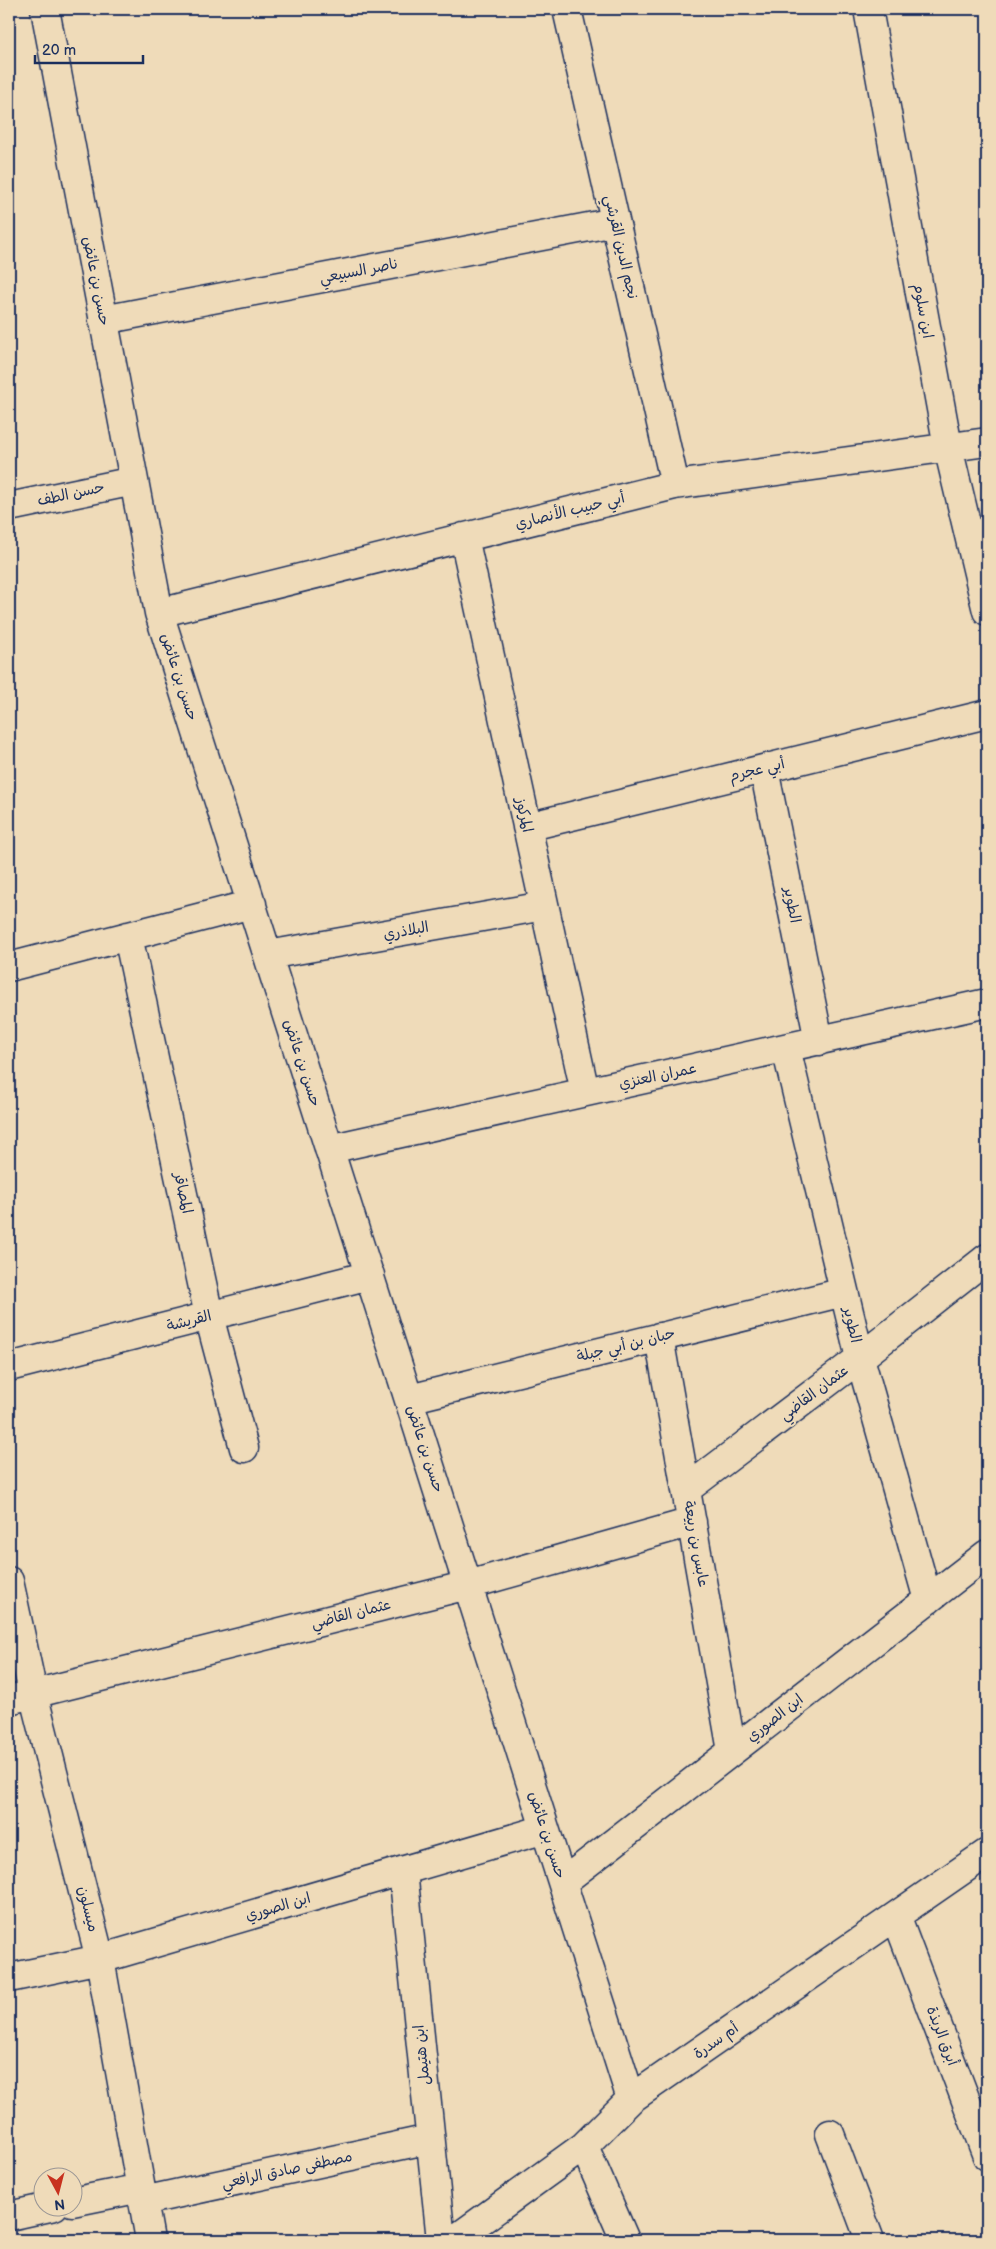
<svg xmlns="http://www.w3.org/2000/svg" width="996" height="2249" font-family="'Balsamiq Sans','Playpen Sans Arabic',sans-serif">
	<rect width="100%" height="100%" fill="#efdbb9"/>
	<filter id="ink" filterUnits="userSpaceOnUse"><feTurbulence type="fractalNoise" baseFrequency=".02" numOctaves="2"/><feDisplacementMap in="SourceGraphic" scale="10" xChannelSelector="R" yChannelSelector="G"/><feConvolveMatrix kernelMatrix="1 2 1 2 8 2 1 2 1" color-interpolation-filters="sRGB"/></filter>
	<g filter="url(#ink)">
		<g fill="none" stroke-linecap="round" stroke-linejoin="round">
			<defs>
				<path id="minor" d="M 45,9 L 159,613 L 631,2099
					M 567,9 L 675,485
					M 868,9 L 948,447 L 987,611
					M 103,320 L 615,222
					M 9,507 L 134,481
					M 464,537 L 585,1092
					M 159,613 L 675,485 L 987,442
					M 764,769 L 819,1041
					M 527,827 L 987,714
					M 128,936 L 209,1316 L 244,1448
					M 268,955 L 544,906
					M 9,967 L 252,904
					M 786,1048 L 860,1358 L 928,1600
					M 329,1149 L 987,1003
					M 659,1337 L 732,1751
					M 9,1367 L 370,1275
					M 409,1399 L 844,1292
					M 687,1489 L 860,1358 L 987,1258
					M 9,1581 L 33,1693 L 100,1959 L 150,2240
					M 9,1700 L 468,1585 L 692,1522
					M 403,1871 L 441,2240
					M 563,1882 L 987,1554
					M 896,1916 L 987,2156
					M 9,1978 L 100,1959 L 545,1829
					M 830,2134 L 870,2240
					M 584,2146 L 625,2240
					M 143,2201 L 430,2139
					M 72,2202 L 141,2188
					M 9,2216 L 54,2206
					M 454,2240 L 584,2146 L 631,2099 L 987,1853"/>
			</defs>
			<use href="#minor" stroke="#1b2f5e" stroke-width="31"/>
			<use href="#minor" stroke="#efdbb9" stroke-width="28"/>
		</g>
	</g>
	<g text-anchor="middle" dominant-baseline="central" stroke-width="4" stroke-linejoin="round" paint-order="stroke">
		<g font-size="15" fill="#1b2f5e" stroke="#efdbb9">
			<text transform="translate(621 247) rotate(77)">نجم الدين القرشي</text>
			<text transform="translate(359 271) rotate(-11)">ناصر السبيعي</text>
			<text transform="translate(96 281) rotate(79)">حسن بن عائض</text>
			<text transform="translate(923 311) rotate(80)">ابن سلوم</text>
			<text transform="translate(71 494) rotate(-12)">حسن الطف</text>
			<text transform="translate(570 511) rotate(-14)">أبي حبيب الأنصاري</text>
			<text transform="translate(179 677) rotate(72)">حسن بن عائض</text>
			<text transform="translate(757 770) rotate(-14)">أبي عجرم</text>
			<text transform="translate(524 815) rotate(78)">المركوز</text>
			<text transform="translate(792 905) rotate(79)">الطوير</text>
			<text transform="translate(406 931) rotate(-10)">البلاذري</text>
			<text transform="translate(302 1063) rotate(72)">حسن بن عائض</text>
			<text transform="translate(658 1076) rotate(-12)">عمران العنزي</text>
			<text transform="translate(183 1193) rotate(78)">المصاقر</text>
			<text transform="translate(189 1321) rotate(-14)">القريشة</text>
			<text transform="translate(852 1325) rotate(77)">الطوير</text>
			<text transform="translate(626 1345) rotate(-14)">حبان بن أبي جبلة</text>
			<text transform="translate(814 1393) rotate(-37)">عثمان القاضي</text>
			<text transform="translate(425 1449) rotate(72)">حسن بن عائض</text>
			<text transform="translate(696 1544) rotate(80)">عابس بن ربيعة</text>
			<text transform="translate(351 1614) rotate(-14)">عثمان القاضي</text>
			<text transform="translate(775 1718) rotate(-38)">ابن الصوري</text>
			<text transform="translate(547 1835) rotate(72)">حسن بن عائض</text>
			<text transform="translate(278 1907) rotate(-16)">ابن الصوري</text>
			<text transform="translate(88 1909) rotate(76)">ميسلون</text>
			<text transform="translate(942 2036) rotate(69)">أبرق الربذة</text>
			<text transform="translate(716 2041) rotate(-35)">أم سدرة</text>
			<text transform="translate(422 2055) rotate(-96)">ابن هتيمل</text>
			<text transform="translate(287 2170) rotate(-12)">مصطفى صادق الرافعي</text>
		</g>
	</g>
	<rect width="996" height="2249" fill="none" stroke="#efdbb9" stroke-width="30"/>
	<rect x="15" y="15" width="966" height="2219" fill="none" stroke="#1b2f5e" stroke-width="2" filter="url(#ink)"/>
	<g transform="translate(58 2192) rotate(173)"><circle r="24" fill="#efdbb9" stroke="#9a9695"/>
	<path d="M0-4L9 19L0 12L-9 19Z" fill="#c8321e"/>
	<text y="-8" font-size="14" font-weight="bold" text-anchor="middle" fill="#1b2f5e">N</text>
	</g>
	<path d="M35 55v8h108v-8" fill="none" stroke="#1b2f5e" stroke-width="2.5"/>
	<text x="42" y="55" font-size="15" fill="#1b2f5e" stroke="#efdbb9" stroke-width="4" paint-order="stroke">20 m</text>
</svg>
